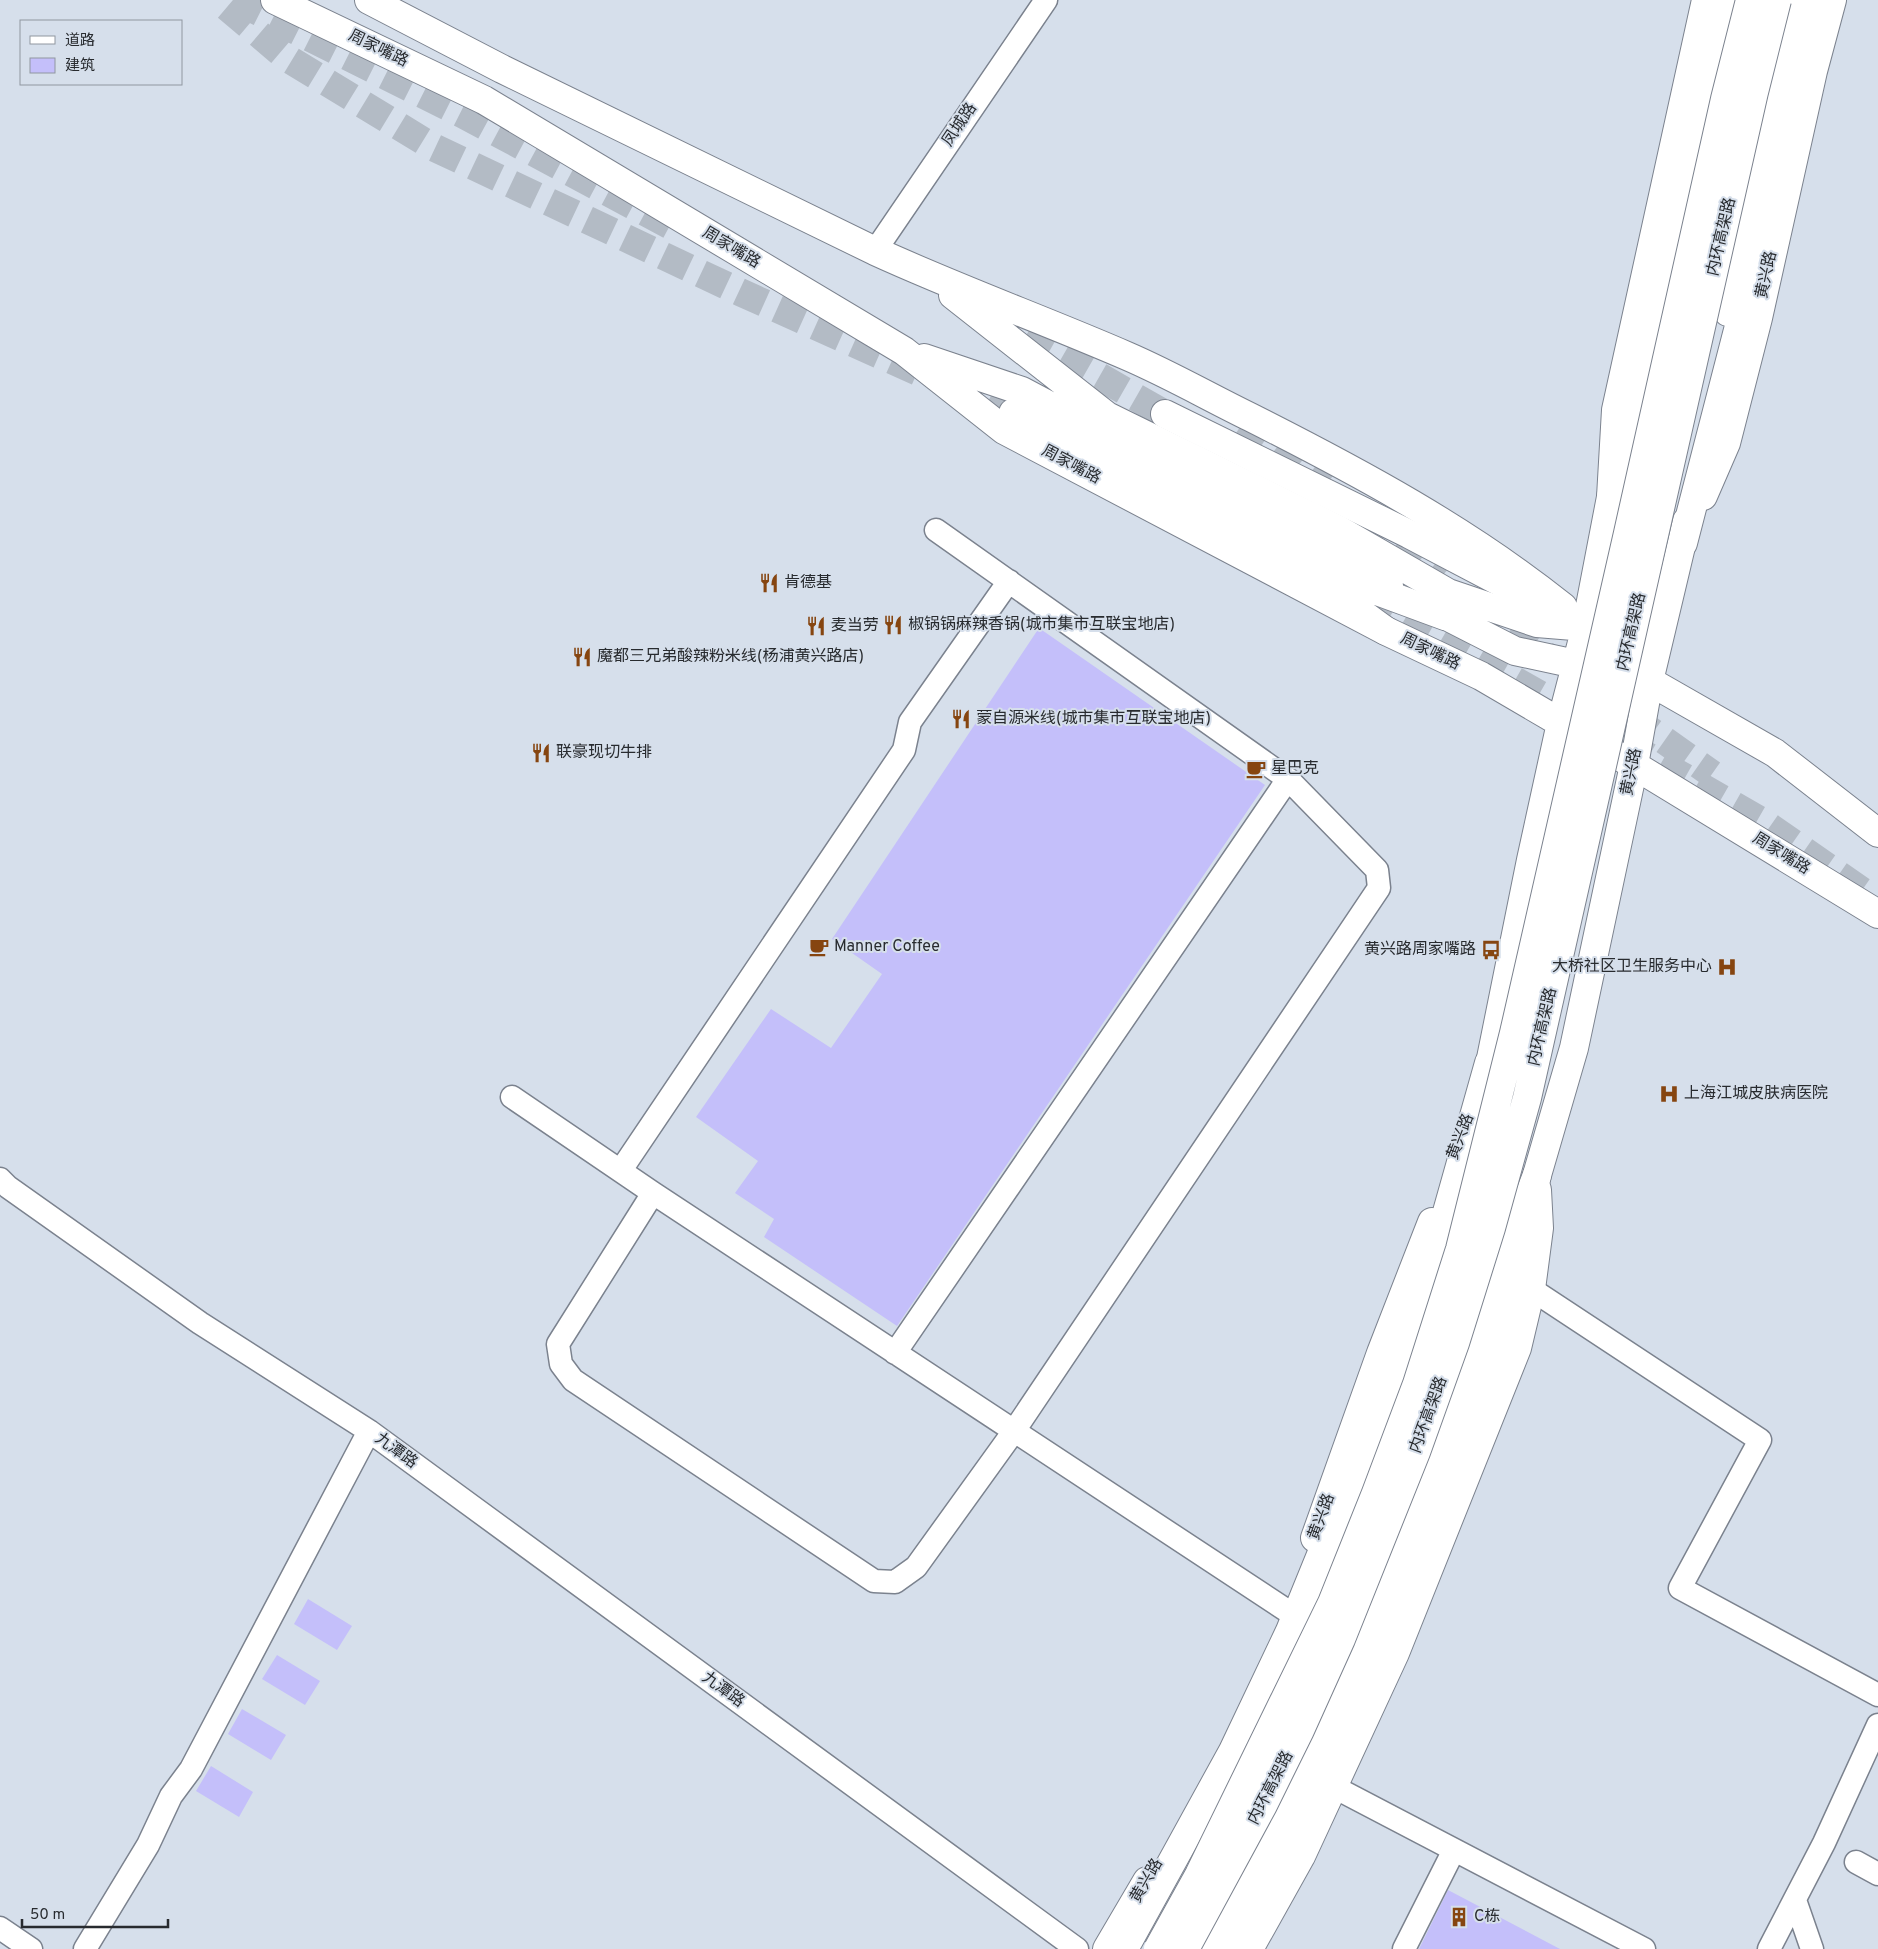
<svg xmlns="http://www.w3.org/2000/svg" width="1878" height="1949" font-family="Overpass,'Noto Sans SC',sans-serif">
	<rect width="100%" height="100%" fill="#d6dfeb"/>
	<path fill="#c4bffa" d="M 1039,628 L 1265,785 L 897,1326 L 764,1237 L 774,1219 L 735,1193 L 758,1161 L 696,1117 L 771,1009 L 831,1048 L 882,974 L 832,939 Z
		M 308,1599 L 352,1626 L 337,1650 L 294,1624 Z
		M 277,1655 L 320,1681 L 305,1705 L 262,1679 Z
		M 242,1709 L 286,1735 L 271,1760 L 228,1734 Z
		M 211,1766 L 253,1792 L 239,1817 L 196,1791 Z
		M 1448,1890 L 1560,1949 L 1419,1949 Z"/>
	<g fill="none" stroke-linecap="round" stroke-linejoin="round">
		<path stroke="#b3bbc5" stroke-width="28" stroke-dasharray="28 14" stroke-linecap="butt" d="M 235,0 L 462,114 L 671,226
			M 227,7 L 287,58 L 433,147 L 742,293 L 927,376
			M 990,314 L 1165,414
			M 954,376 L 1037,421
			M 1242,424 L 1272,444 L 1325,486
			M 1364,518 L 1440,579
			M 1369,597 L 1763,822 L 1862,891
			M 1476,606 L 1551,659
			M 1596,692 L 1712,774"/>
		<defs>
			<path id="minor" d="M 875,251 L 1046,0
				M 512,1097 L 653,1193 L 1286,1610
				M 621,1170 L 904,750 L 910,722 L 1009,581
				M 0,1179 L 8,1187 L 200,1323 L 369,1431 L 1077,1949
				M 653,1193 L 558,1344 L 561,1364 L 573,1380 L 874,1581 L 895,1582 L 916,1567 L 1014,1431 L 1379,888 L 1377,870 L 1288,779 L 936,530
				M 1531,1289 L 1760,1440 L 1680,1588 L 1878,1695
				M 895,1353 L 1288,779
				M 1334,1787 L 1644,1949
				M 1856,1862 L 1878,1874
				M 1795,1900 L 1812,1949
				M 0,1928 L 31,1949
				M 85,1949 L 148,1845 L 171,1796 L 191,1769 L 369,1431
				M 1404,1949 L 1454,1850
				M 1769,1949 L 1824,1843 L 1878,1725"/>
			<path id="major" d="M 275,0 L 484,100 L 904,351 L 1004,430 L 1386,631 L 1481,676 L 1575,731
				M 369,0 L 502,69 L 875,251 C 958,289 1044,320 1127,356 C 1169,374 1209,397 1250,417 C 1359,472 1467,530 1563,607
				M 953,295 L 1107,416 L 1337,529 L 1448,593 L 1537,623 L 1586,627
				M 1728,312 L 1774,88 L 1796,0
				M 924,358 L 1022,391 L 1389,586
				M 1703,496 L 1726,443 L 1758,318 L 1813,71 L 1832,0
				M 1425,605 L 1515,651 L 1594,668
				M 1635,670 L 1649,681 L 1775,753 L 1878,833
				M 1619,756 L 1878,914
				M 1485,1088 L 1531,860 L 1561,723 L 1586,627 L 1611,497 L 1616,410 L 1706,0
				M 1315,1538 L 1381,1353 L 1432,1222
				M 1107,1949 L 1147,1881
				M 1204,1949 L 1251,1865 L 1316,1736 L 1375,1606 L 1442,1449 L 1499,1272 L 1537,1175 L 1574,1048 L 1634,765 L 1649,681 L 1687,521
				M 1249,1949 L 1301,1856 L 1395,1653 L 1517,1348 L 1531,1289 L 1539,1228 L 1537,1190"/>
			<path id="highway" d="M 1013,413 L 1285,557 L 1445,616
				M 1165,414 L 1409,534 L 1586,627
				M 1611,497 L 1723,0
				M 1683,543 L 1738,330 L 1789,94 L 1813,0
				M 1312,577 L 1386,631
				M 1124,1949 L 1233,1751 L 1290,1631 L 1389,1388 L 1436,1251 L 1489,1063
				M 1222,1949 L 1342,1725 L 1463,1441 L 1482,1392 L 1501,1332 L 1537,1175"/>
		</defs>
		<use href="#minor" stroke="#7b828e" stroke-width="25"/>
		<use href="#major" stroke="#7b828e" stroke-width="30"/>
		<use href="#highway" stroke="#7b828e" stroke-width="30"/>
		<use href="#minor" stroke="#fff" stroke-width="22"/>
		<use href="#major" stroke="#fff" stroke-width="28"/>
		<use href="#highway" stroke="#fff" stroke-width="28"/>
		<defs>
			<path id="highway-bridge" d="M 1158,1949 L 1199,1875 L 1332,1603 L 1376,1493 L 1417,1384 L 1460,1249 L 1514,1033 L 1628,533 L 1725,99 L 1750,0
				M 1185,1949 L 1263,1805 L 1300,1730 L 1341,1639 L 1416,1452 L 1455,1343 L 1491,1228 L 1527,1098 L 1754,92 L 1777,0"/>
		</defs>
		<use href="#highway-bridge" stroke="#7b828e" stroke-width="30" stroke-linecap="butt"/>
		<use href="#highway-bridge" stroke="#fff" stroke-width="28"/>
	</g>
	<defs>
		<symbol id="restaurant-bare" viewBox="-9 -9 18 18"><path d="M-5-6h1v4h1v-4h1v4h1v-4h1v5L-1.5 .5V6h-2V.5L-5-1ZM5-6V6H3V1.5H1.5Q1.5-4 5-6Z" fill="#864510" stroke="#d6dfeb" stroke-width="2.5" paint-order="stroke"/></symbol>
		<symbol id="cafe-bare" viewBox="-9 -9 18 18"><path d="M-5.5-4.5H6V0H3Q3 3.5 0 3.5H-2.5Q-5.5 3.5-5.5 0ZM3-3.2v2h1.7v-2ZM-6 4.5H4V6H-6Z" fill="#864510" stroke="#d6dfeb" stroke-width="2.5" paint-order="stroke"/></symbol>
		<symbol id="bus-bare" viewBox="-9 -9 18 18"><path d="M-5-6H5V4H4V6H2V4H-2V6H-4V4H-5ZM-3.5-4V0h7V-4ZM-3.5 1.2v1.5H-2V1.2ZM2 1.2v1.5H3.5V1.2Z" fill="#864510" stroke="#d6dfeb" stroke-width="2.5" paint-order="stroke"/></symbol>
		<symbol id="hospital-bare" viewBox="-9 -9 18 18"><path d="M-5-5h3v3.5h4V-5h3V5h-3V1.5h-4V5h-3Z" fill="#864510" stroke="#d6dfeb" stroke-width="2.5" paint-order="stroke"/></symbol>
		<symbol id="building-bare" viewBox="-9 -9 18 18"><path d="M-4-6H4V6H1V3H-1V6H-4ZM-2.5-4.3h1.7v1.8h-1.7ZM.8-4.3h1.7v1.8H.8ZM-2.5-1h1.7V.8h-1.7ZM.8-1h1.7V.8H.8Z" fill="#864510" stroke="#d6dfeb" stroke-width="2.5" paint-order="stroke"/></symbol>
	</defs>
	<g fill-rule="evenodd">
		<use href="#restaurant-bare" x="755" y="569" width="28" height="28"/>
		<use href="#restaurant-bare" x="879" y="611" width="28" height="28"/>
		<use href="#restaurant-bare" x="802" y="612" width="28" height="28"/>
		<use href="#restaurant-bare" x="568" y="643" width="28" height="28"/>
		<use href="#restaurant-bare" x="947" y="705" width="28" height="28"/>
		<use href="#restaurant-bare" x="527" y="739" width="28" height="28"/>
		<use href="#cafe-bare" x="1242" y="755" width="28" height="28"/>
		<use href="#cafe-bare" x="805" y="933" width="28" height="28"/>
		<use href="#bus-bare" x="1477" y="936" width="28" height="28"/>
		<use href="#hospital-bare" x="1713" y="953" width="28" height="28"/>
		<use href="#hospital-bare" x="1655" y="1080" width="28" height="28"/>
		<use href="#building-bare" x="1445" y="1903" width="28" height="28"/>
	</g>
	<g text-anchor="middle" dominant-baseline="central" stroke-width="4" stroke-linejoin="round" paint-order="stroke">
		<g font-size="16" fill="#282b2f" stroke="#d6dfeb">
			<text transform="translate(378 49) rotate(26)">周家嘴路</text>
			<text transform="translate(960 125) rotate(-56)">凤城路</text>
			<text transform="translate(1722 237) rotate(-77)">内环高架路</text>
			<text transform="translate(731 248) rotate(31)">周家嘴路</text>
			<text transform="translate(1767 275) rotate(-78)">黄兴路</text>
			<text transform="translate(1071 465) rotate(28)">周家嘴路</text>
			<text transform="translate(1632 632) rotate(-77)">内环高架路</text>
			<text transform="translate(1430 652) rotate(26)">周家嘴路</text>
			<text transform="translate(1632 772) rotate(-79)">黄兴路</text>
			<text transform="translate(1781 854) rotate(32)">周家嘴路</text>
			<text transform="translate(1543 1027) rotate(-77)">内环高架路</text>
			<text transform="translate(1461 1137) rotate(-69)">黄兴路</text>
			<text transform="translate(1429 1415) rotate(-70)">内环高架路</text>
			<text transform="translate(396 1451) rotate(36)">九潭路</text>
			<text transform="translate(1322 1517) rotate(-70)">黄兴路</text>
			<text transform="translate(723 1690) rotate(36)">九潭路</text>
			<text transform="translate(1271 1788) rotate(-63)">内环高架路</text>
			<text transform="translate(1147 1881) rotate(-60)">黄兴路</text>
		</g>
		<g font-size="16" fill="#282b2f" stroke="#d6dfeb" text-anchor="start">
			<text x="784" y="583">肯德基</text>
			<text x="908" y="625">椒锅锅·麻辣香锅(城市集市互联宝地店)</text>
			<text x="831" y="626">麦当劳</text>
			<text x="597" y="657">魔都三兄弟酸辣粉·米线(杨浦黄兴路店)</text>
			<text x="976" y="719">蒙自源米线(城市集市互联宝地店)</text>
			<text x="556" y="753">联豪现切牛排</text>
			<text x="1271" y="769">星巴克</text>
			<text x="834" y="947">Manner Coffee</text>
			<text x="1476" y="950" text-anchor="end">黄兴路周家嘴路</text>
			<text x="1712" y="967" text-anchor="end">大桥社区卫生服务中心</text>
			<text x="1684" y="1094">上海江城皮肤病医院</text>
			<text x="1474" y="1917">C栋</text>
		</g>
	</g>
	<rect x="20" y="20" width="162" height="65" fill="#d6dfeb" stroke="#9097a0"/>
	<rect x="30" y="36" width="25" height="8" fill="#ffffff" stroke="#9097a0"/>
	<text x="65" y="45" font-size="15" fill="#282b2f">道路</text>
	<rect x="30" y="58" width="25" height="15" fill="#c4bffa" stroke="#9097a0"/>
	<text x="65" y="70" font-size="15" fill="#282b2f">建筑</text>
	<path d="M22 1919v8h146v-8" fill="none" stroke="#282b2f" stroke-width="2.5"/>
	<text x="30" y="1919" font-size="15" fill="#282b2f" stroke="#d6dfeb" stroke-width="4" paint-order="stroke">50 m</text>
</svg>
